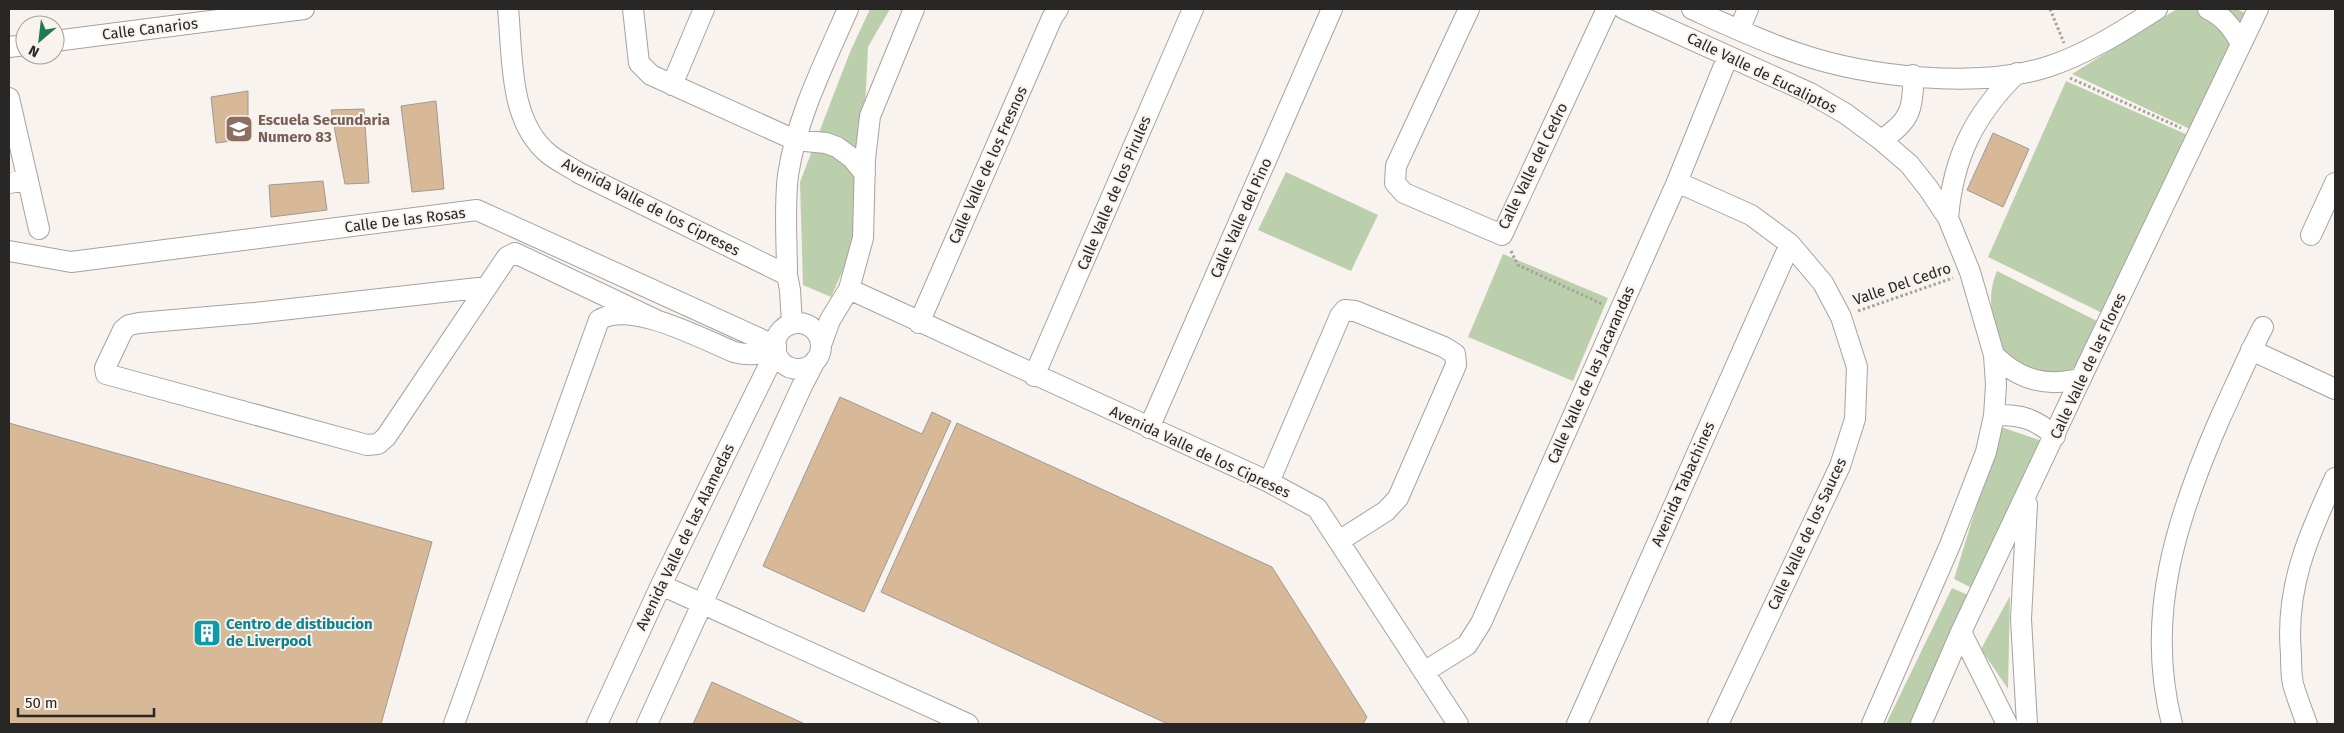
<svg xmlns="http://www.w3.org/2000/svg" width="2344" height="733" font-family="'Fira Sans',sans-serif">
	<rect width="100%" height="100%" fill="#f8f3ee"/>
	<path fill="#bbcfad" d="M 870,9 L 890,9 L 868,47 L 860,214 L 848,259 L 831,297 L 803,285 L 800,182 L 850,52 Z
		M 2177,9 L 2236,9 L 2245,13 L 2190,129 L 2072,74 Z
		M 2066,81 L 2190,136 L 2102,313 L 1988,257 Z
		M 1286,172 L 1378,215 L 1351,271 L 1258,230 Z
		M 1503,254 L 1608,298 L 1573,381 L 1468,337 Z
		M 1997,271 L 2097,321 L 2100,329 L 2079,363 L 2060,379 L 2035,379 L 1999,350 C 1994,321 1985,300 1997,271 Z
		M 2001,427 L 2042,441 L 1974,589 L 1954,579 Z
		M 1952,588 L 1968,595 L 1914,724 L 1886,724 Z
		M 2010,596 L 2008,689 L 1981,649 Z"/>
	<path fill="#d7b897" stroke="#9e9a95" d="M 248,91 L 248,139 L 216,143 L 211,97 Z
		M 436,101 L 444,189 L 412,192 L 401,106 Z
		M 364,109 L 369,183 L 345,184 L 331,110 Z
		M 1993,133 L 2029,149 L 2003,207 L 1967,190 Z
		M 323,181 L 327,210 L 271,217 L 269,185 Z
		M 840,397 L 922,434 L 932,412 L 951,421 L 864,612 L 763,566 Z
		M 9,423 L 432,542 L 381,724 L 9,724 Z
		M 957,423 L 1272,567 L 1367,717 L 1363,724 L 1168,724 L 881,592 Z
		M 712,682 L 805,724 L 693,724 Z"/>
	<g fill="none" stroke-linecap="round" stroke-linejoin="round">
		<defs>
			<path id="minor" d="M 508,9 C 513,57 508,122 550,155 C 559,162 570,167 579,173 L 787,275
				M 633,9 L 639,63 L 651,75 L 795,140 L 826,143 L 837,147 L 852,158 L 865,174
				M 1469,9 L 1396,166 L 1395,183 L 1404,193 L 1502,235 L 1607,9
				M 1624,9 L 1810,93 L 1846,114 L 1881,140 L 1909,164 L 1928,188 L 1948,218 L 1970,272 L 1994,355 L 1996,385 L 1994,416 L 1986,452 L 1950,545 L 1872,724
				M 1692,9 C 1727,25 1763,42 1800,54 C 1868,77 1978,89 2047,67 C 2085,55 2123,31 2157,9
				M 2208,9 C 2224,16 2233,29 2241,44
				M 1739,30 L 1748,9
				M 55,41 L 304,9
				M 9,47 L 25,45
				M 672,85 L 704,9
				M 9,98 L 39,229
				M 1881,140 C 1910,122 1914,108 1913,75
				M 1677,182 L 1751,215 L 1790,244 L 1823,283 L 1841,317 L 1857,367 L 1855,419 L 1840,466 L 1718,724
				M 9,183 L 28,180
				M 1948,218 C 1953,158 1974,115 2017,73
				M 2311,235 L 2335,183
				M 9,251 L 71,262 L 477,210 L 776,346
				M 487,287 L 254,313 L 139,323 L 129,325 L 123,330 L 105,368 L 106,374 L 367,445 L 378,444 L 386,437 L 507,257 L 515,253 L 656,320
				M 849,289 L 1269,482 L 1317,508 L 1458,724
				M 919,323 L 1052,18 L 1058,9
				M775 346a23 23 0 1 1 46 0a23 23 0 1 1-46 0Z
				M 792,324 L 790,290 L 787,275 C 787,242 784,207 788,175 C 797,116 825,62 848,9
				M 821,345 L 830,320 L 849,289 L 863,238 L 865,159 L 870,116 L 914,9
				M 2251,350 L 2335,389
				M 1994,355 C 2019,380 2047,388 2081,378
				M 1034,376 L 1193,9
				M 1994,416 C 2018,413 2036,419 2055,436
				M 1149,428 L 1332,9
				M 1269,482 L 1340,316 L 1345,310 L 1355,311 L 1444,347 L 1455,354 L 1456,365 L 1398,498 L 1386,511 L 1339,541
				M 661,585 L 968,724
				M 1961,632 L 2007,724
				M 1424,672 L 1467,645 L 1481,623 L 1677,182 L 1728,56
				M 454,724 L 599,320 C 631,300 702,339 734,352 C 750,356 761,355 776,348
				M 597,724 L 661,585 L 776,351
				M 647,724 L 802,386 L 815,361
				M 1577,724 L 1790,244
				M 1921,724 L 1961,632 L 2081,378 L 2258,9
				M 2027,724 L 2021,619 L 2027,504
				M 2172,724 C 2144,615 2177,516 2221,416 C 2235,386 2248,356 2263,327
				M 2307,724 C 2302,711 2297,698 2293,684 C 2291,675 2291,664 2291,654 C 2285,588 2308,536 2335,478"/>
		</defs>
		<use href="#minor" stroke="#a7a29e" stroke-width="22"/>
		<path stroke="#a6a29e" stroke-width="3" stroke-dasharray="2.5 2.5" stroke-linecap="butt" d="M 2050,9 L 2064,43
			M 2070,78 L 2181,128
			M 1511,251 L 1518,265 L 1602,304
			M 1858,311 L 1953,278"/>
		<use href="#minor" stroke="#fff" stroke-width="20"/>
	</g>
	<defs>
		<symbol id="school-square" viewBox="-11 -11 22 22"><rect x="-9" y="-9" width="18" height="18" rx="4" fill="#8d6e63" stroke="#f8f3ee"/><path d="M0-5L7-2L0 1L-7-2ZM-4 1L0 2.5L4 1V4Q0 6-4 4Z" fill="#fff"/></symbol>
		<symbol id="building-square" viewBox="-11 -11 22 22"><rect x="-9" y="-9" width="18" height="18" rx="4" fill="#0f9aa8" stroke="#f8f3ee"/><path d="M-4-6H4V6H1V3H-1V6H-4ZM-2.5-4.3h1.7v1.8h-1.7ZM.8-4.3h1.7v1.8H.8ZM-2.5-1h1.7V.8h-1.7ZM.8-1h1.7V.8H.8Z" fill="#fff"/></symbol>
	</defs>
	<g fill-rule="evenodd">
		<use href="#school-square" x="223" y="113" width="32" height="32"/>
		<use href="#building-square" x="191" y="617" width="32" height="32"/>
	</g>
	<g text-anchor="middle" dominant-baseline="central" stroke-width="4" stroke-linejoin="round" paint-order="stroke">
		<g font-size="15" fill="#292725" stroke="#f8f3ee">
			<text transform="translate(150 29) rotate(-7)">Calle Canarios</text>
			<text transform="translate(1762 73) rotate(26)">Calle Valle de Eucaliptos</text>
			<text transform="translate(988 165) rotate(-66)">Calle Valle de los Fresnos</text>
			<text transform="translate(1533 166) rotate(-64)">Calle Valle del Cedro</text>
			<text transform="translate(1114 193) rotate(-67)">Calle Valle de los Pirules</text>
			<text transform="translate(651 207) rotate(27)">Avenida Valle de los Cipreses</text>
			<text transform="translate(1241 218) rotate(-66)">Calle Valle del Pino</text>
			<text transform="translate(405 220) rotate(-7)">Calle De las Rosas</text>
			<text transform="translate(1902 284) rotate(-19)">Valle Del Cedro</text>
			<text transform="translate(2088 366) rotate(-65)">Calle Valle de las Flores</text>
			<text transform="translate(1591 375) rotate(-66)">Calle Valle de las Jacarandas</text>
			<text transform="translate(1200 452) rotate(25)">Avenida Valle de los Cipreses</text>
			<text transform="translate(1683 484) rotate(-66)">Avenida Tabachines</text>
			<text transform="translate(1807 534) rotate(-65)">Calle Valle de los Sauces</text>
			<text transform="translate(685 537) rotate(-64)">Avenida Valle de las Alamedas</text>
		</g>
		<g font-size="15" font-weight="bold" fill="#785e54" stroke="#f8f3ee" text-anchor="start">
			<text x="258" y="120">Escuela Secundaria<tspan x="258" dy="17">Numero 83</tspan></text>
		</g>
		<g font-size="15" font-weight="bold" fill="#0d838f" stroke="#f8f3ee" text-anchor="start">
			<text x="226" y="624">Centro de distibucion<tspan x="226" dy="17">de Liverpool</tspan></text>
		</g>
	</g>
	<rect width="2344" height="733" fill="none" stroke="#292725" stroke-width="20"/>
	<g transform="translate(40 40) rotate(208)"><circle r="24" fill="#f8f3ee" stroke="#a5a19e"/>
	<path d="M0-4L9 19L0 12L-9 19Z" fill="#207a4f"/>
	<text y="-8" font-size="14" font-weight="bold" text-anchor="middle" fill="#292725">N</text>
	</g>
	<path d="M18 708v8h136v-8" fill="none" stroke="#292725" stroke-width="2.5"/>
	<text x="25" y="708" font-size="15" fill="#292725" stroke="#f8f3ee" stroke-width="4" paint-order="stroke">50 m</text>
</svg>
